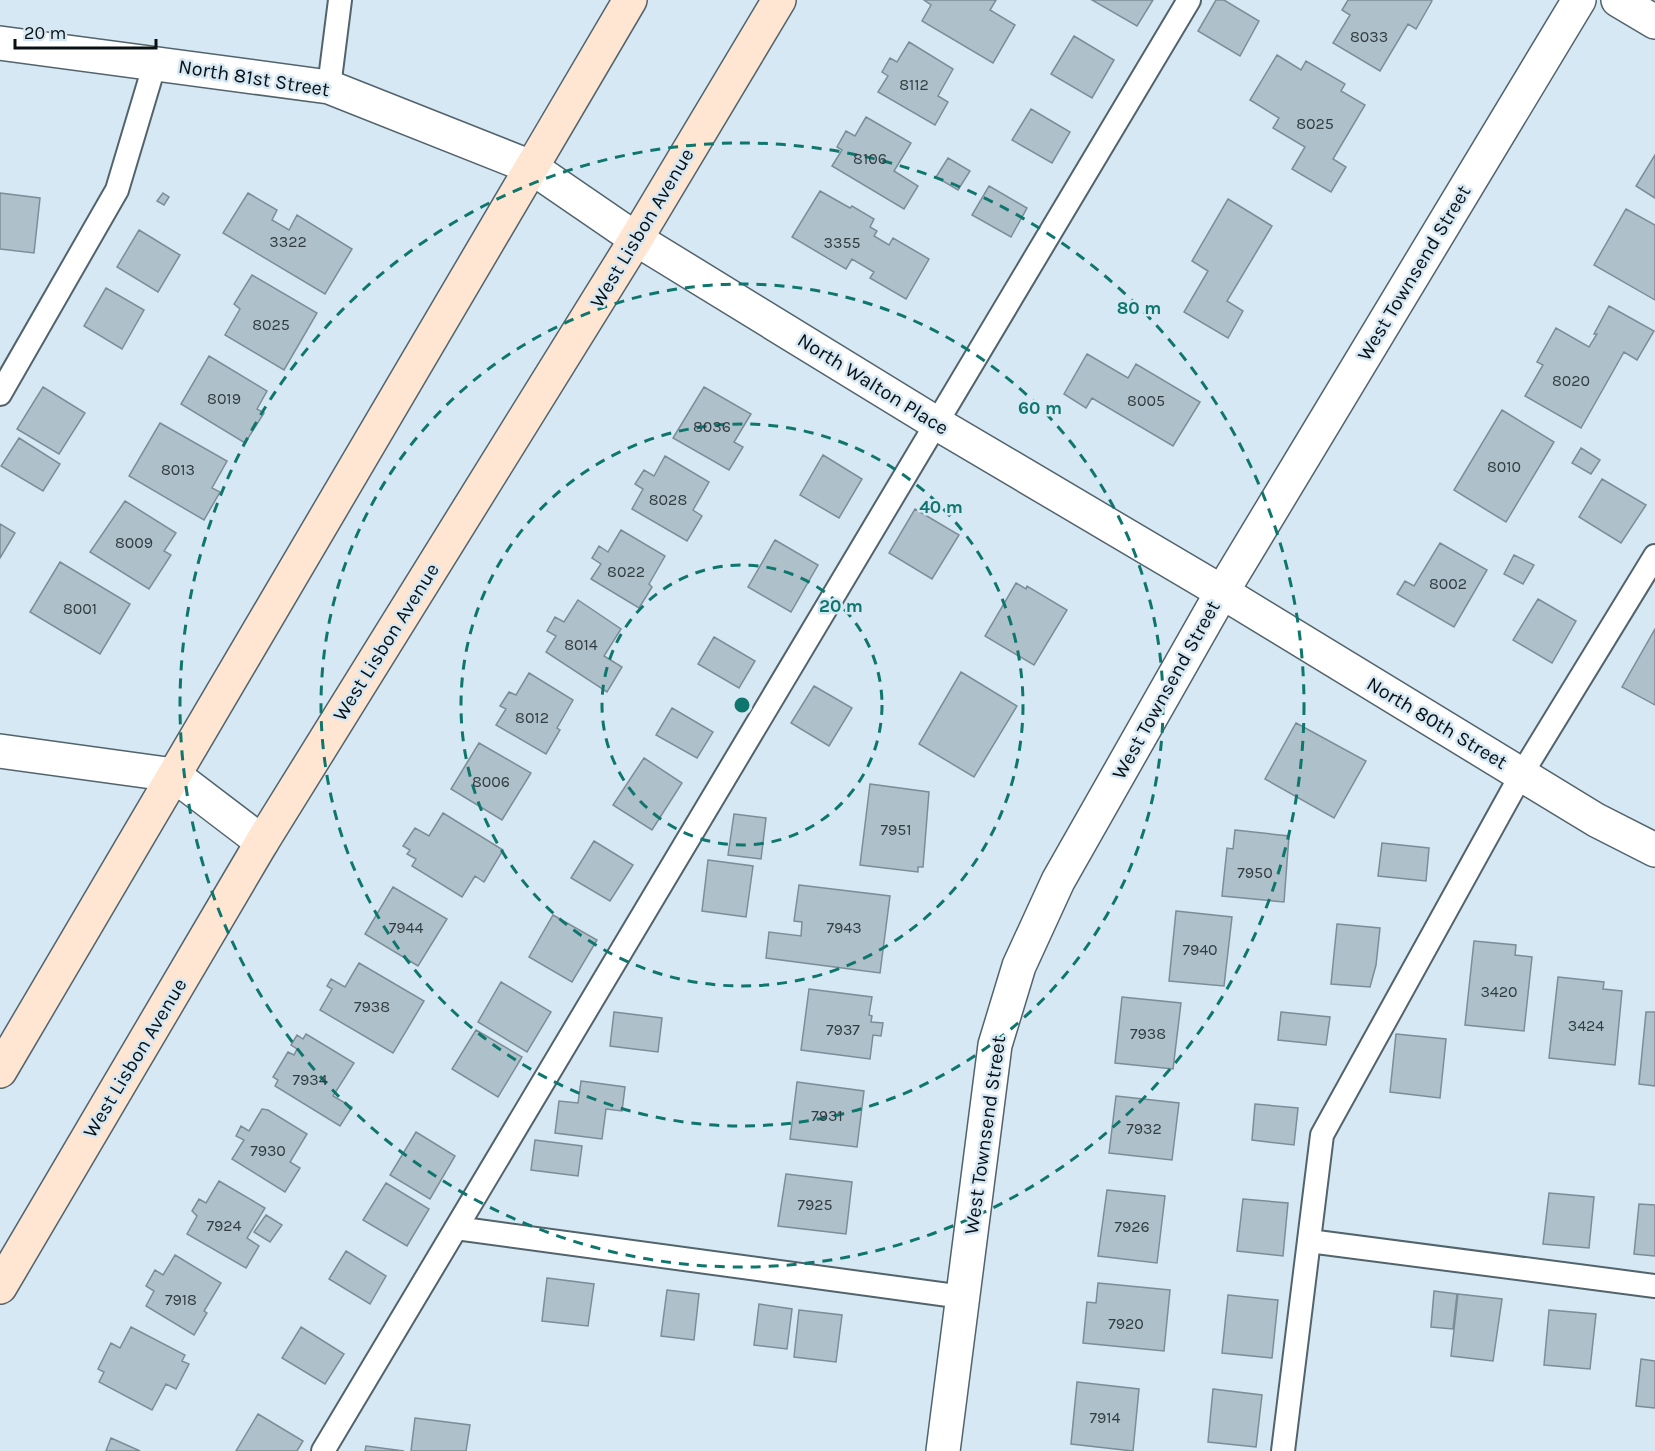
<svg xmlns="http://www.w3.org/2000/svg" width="1655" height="1451" font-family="Karla,sans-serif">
	<rect width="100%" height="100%" fill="#d5e8f3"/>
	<path fill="#aec1cb" stroke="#7c8d97" stroke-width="1.5" d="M 996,0 L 990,10 L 1015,25 L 993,63 L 922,21 L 931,5 L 924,0 Z
		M 1092,0 L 1153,0 L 1137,26 Z
		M 1216,0 L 1224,0 L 1259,21 L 1240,56 L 1198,31 Z
		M 1348,0 L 1431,0 L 1432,1 L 1416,29 L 1408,24 L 1380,71 L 1333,43 L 1350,15 L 1342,10 Z
		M 1074,36 L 1114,60 L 1092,98 L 1051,74 Z
		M 909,42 L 953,69 L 938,96 L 948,102 L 935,125 L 878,92 L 888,76 L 882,72 L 890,58 L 897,62 Z
		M 1277,55 L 1301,70 L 1306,61 L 1345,84 L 1341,91 L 1365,105 L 1333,159 L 1346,167 L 1331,192 L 1292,169 L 1305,147 L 1273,128 L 1279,118 L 1250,100 Z
		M 1031,109 L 1070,132 L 1052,163 L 1012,140 Z
		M 866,117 L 911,143 L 894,171 L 918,186 L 904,209 L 832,166 L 842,150 L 837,147 L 846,131 L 855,136 Z
		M 1655,155 L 1655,198 L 1636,186 Z
		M 948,158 L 970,171 L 958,190 L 936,177 Z
		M 989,186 L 1027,208 L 1011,237 L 972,215 Z
		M 820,191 L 850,208 L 852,206 L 874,219 L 870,227 L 877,231 L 874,236 L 889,245 L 893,238 L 929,259 L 906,299 L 870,278 L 874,272 L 852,259 L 846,269 L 792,237 Z
		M 0,193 L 40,198 L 34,253 L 0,249 Z
		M 163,193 L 169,197 L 164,205 L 157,201 Z
		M 248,193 L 277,210 L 272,220 L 289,230 L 297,215 L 352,249 L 325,294 L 223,233 Z
		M 1228,199 L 1272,226 L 1227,301 L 1243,311 L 1228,338 L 1184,312 L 1208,271 L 1192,261 Z
		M 1626,209 L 1655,225 L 1655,300 L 1594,265 Z
		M 139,230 L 180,255 L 158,292 L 117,267 Z
		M 252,275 L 317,313 L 284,370 L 225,335 L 240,309 L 234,304 Z
		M 106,288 L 144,310 L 122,349 L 84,326 Z
		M 1609,306 L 1654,331 L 1637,360 L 1624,352 L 1581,428 L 1525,396 L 1543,365 L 1537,362 L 1556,328 L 1589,347 L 1597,334 L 1594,334 Z
		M 1087,354 L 1128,378 L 1136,364 L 1200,402 L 1173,446 L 1092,398 L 1086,408 L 1064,394 Z
		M 209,356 L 267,391 L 257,409 L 264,413 L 245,443 L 181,404 Z
		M 43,387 L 85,413 L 59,454 L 17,429 Z
		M 704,387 L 751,414 L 734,442 L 743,447 L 729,470 L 673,438 Z
		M 1502,410 L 1554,442 L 1506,522 L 1454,490 Z
		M 160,423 L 227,461 L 212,488 L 220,492 L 204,520 L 129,476 Z
		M 19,438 L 60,464 L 43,491 L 1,466 Z
		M 1581,448 L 1600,460 L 1591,474 L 1572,463 Z
		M 823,455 L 862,479 L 839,518 L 800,495 Z
		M 665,456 L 709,482 L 693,510 L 702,516 L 687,541 L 632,509 L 643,489 L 635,484 L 644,470 L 654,476 Z
		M 1602,479 L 1646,505 L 1621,543 L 1579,517 Z
		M 125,501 L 176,533 L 164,551 L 171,555 L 149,589 L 90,552 Z
		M 915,509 L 959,535 L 932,579 L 889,553 Z
		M 0,524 L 15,533 L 0,558 Z
		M 621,530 L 665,556 L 649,584 L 652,587 L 639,608 L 591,579 L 601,564 L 592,558 L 599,546 L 608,552 Z
		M 775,540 L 818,565 L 791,612 L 748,587 Z
		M 1440,543 L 1487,570 L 1454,627 L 1397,594 L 1405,581 L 1414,586 Z
		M 1514,555 L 1534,565 L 1523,584 L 1504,574 Z
		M 60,562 L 130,604 L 100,654 L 30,612 Z
		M 1016,583 L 1026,589 L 1027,586 L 1067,610 L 1034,665 L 985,636 Z
		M 1538,599 L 1576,621 L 1552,663 L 1513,640 Z
		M 578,600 L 621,629 L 604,656 L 622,667 L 607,692 L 546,652 L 556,636 L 547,631 L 555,617 L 564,622 Z
		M 1655,629 L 1655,705 L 1622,687 Z
		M 714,637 L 755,661 L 739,688 L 698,664 Z
		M 961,672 L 1017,706 L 974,777 L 919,744 Z
		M 529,673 L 573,700 L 557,728 L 560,730 L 546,754 L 496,725 L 506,709 L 500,706 L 509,692 L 516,695 Z
		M 814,686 L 852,708 L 829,746 L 791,723 Z
		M 672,708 L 713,732 L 697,758 L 656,735 Z
		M 1296,723 L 1366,761 L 1334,818 L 1265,779 Z
		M 479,743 L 531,773 L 502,820 L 451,789 Z
		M 644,758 L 682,783 L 652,830 L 613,805 Z
		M 870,784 L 929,792 L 923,867 L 918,867 L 918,872 L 860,865 Z
		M 443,813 L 503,850 L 484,882 L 475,876 L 462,897 L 412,866 L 416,859 L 407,854 L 410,850 L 403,846 L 415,828 L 429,836 Z
		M 734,814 L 766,818 L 761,859 L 728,855 Z
		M 1235,830 L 1289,836 L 1284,902 L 1222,896 L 1227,848 L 1233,849 Z
		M 594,841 L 633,865 L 610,901 L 571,878 Z
		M 1382,843 L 1429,848 L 1426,881 L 1378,876 Z
		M 708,860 L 753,866 L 746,917 L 702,911 Z
		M 799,885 L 890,896 L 880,973 L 766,958 L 769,932 L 801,936 L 802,922 L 794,921 Z
		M 393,887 L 447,919 L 418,966 L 365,934 Z
		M 1176,911 L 1232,917 L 1224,986 L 1169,981 Z
		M 553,915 L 597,940 L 572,982 L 529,957 Z
		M 1337,924 L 1380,928 L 1376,965 L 1370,987 L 1331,984 Z
		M 1474,941 L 1516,945 L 1515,955 L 1532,957 L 1524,1031 L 1465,1025 Z
		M 359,963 L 424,1001 L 393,1053 L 320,1010 L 332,989 L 327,986 L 331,979 L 345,987 Z
		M 1558,977 L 1604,982 L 1603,989 L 1622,991 L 1615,1065 L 1549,1058 Z
		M 501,982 L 551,1012 L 527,1052 L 478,1022 Z
		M 809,989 L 872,997 L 869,1015 L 872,1016 L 871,1022 L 883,1023 L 881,1036 L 873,1035 L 870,1059 L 801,1050 Z
		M 1122,997 L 1181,1003 L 1173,1069 L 1115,1063 Z
		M 614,1012 L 662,1018 L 658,1052 L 610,1046 Z
		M 1281,1012 L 1330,1017 L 1326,1045 L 1278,1040 Z
		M 1646,1012 L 1655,1012 L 1655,1086 L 1639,1084 Z
		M 476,1030 L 522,1057 L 498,1097 L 452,1069 Z
		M 306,1034 L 354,1063 L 333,1096 L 352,1107 L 340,1126 L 275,1086 L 278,1080 L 273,1077 L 288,1052 L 294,1055 L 297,1049 L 291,1045 L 297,1035 L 303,1039 Z
		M 1396,1034 L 1446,1039 L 1440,1098 L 1390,1092 Z
		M 581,1081 L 625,1087 L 622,1111 L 606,1109 L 602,1139 L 555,1133 L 559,1101 L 578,1103 Z
		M 797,1082 L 864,1091 L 857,1147 L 790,1139 Z
		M 1116,1096 L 1179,1103 L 1172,1160 L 1109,1153 Z
		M 1255,1104 L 1298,1108 L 1294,1145 L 1252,1140 Z
		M 262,1109 L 268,1110 L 307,1134 L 290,1162 L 300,1168 L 285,1192 L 232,1159 L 244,1140 L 236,1136 L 241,1126 L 249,1131 Z
		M 416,1132 L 455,1156 L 430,1199 L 390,1175 Z
		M 535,1140 L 582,1146 L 578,1176 L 531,1170 Z
		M 786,1174 L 852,1182 L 846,1234 L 778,1226 Z
		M 219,1181 L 265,1208 L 247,1238 L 259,1246 L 246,1268 L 187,1234 L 197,1216 L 192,1211 L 199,1199 L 206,1203 Z
		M 386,1183 L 429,1209 L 407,1246 L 363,1220 Z
		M 1107,1190 L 1165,1196 L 1157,1263 L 1098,1256 Z
		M 1549,1193 L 1594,1197 L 1589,1248 L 1543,1244 Z
		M 1243,1199 L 1288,1203 L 1283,1256 L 1237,1251 Z
		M 1639,1204 L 1655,1205 L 1655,1256 L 1634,1254 Z
		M 266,1215 L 282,1225 L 270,1242 L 254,1232 Z
		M 346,1251 L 386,1276 L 370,1304 L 329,1279 Z
		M 175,1255 L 221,1283 L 204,1311 L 207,1313 L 194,1335 L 146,1306 L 154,1291 L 146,1286 L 155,1270 L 163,1275 Z
		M 547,1278 L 594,1284 L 588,1326 L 542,1321 Z
		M 1098,1283 L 1170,1290 L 1164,1351 L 1083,1343 L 1087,1302 L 1096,1303 Z
		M 667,1290 L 699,1294 L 694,1340 L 661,1336 Z
		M 1434,1291 L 1457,1294 L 1453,1329 L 1431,1327 Z
		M 1458,1294 L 1502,1299 L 1493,1361 L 1451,1356 Z
		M 1228,1295 L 1278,1300 L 1272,1358 L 1222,1353 Z
		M 759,1304 L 792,1309 L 787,1349 L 754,1345 Z
		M 799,1310 L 842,1315 L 836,1362 L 794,1357 Z
		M 1549,1310 L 1596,1314 L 1590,1369 L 1544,1365 Z
		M 131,1327 L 185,1355 L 182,1361 L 189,1364 L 176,1389 L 166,1384 L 152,1410 L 99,1382 L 104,1372 L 98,1369 L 111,1343 L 120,1348 Z
		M 301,1327 L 344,1354 L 325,1384 L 282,1358 Z
		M 1641,1359 L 1655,1361 L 1655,1408 L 1636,1406 Z
		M 1077,1382 L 1139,1389 L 1133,1451 L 1071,1444 Z
		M 1213,1389 L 1262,1395 L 1256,1447 L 1208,1442 Z
		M 258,1414 L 303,1441 L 297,1451 L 236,1451 Z
		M 415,1418 L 470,1425 L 466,1451 L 411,1451 Z
		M 111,1438 L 140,1451 L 106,1451 Z
		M 366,1446 L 404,1451 L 365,1451 Z"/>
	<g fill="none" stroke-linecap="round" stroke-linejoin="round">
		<defs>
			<path id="service" d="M 329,87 L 340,0
				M 0,394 L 117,190 L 155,63
				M 456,1228 L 963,1297
				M 1309,1241 L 1655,1286
				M 323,1451 L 1189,0
				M 1283,1451 L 1322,1135 L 1521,775 L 1655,556"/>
			<path id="minor" d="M 1618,0 L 1655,22
				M 0,43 L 329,87 L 531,167 L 636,239 L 936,423 L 1222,592 L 1596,820 L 1655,850
				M 0,751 L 174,775 L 262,842
				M 943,1451 L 995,1045 L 1019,966 L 1058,881 L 1222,592 L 1579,0"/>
			<path id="secondary" d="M 0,1071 L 630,0
				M 0,1287 L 262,842 L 636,239 L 779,0"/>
		</defs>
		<use href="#service" stroke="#52636c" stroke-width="26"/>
		<use href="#minor" stroke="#52636c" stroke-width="36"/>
		<use href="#secondary" stroke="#52636c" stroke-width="36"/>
		<use href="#service" stroke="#fff" stroke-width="22"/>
		<use href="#minor" stroke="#fff" stroke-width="33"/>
		<use href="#secondary" stroke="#fee6d3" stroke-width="33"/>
	</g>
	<g fill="none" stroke="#0f766e" stroke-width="3" stroke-dasharray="10 8">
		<circle cx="742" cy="705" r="140"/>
		<circle cx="742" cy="705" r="281"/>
		<circle cx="742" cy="705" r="421"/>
		<circle cx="742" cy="705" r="562"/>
	</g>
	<g text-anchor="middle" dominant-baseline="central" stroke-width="5" stroke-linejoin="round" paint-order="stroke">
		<g font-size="16" fill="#323c41">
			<text x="1369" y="36">8033</text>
			<text x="914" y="84">8112</text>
			<text x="1315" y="123">8025</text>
			<text x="870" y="158">8106</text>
			<text x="288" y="241">3322</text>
			<text x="842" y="242">3355</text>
			<text x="271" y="324">8025</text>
			<text x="1571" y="380">8020</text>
			<text x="224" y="398">8019</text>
			<text x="1146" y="400">8005</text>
			<text x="712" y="426">8036</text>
			<text x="1504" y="466">8010</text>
			<text x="178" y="469">8013</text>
			<text x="668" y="499">8028</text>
			<text x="134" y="542">8009</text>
			<text x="626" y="571">8022</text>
			<text x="1448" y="583">8002</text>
			<text x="80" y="608">8001</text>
			<text x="581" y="644">8014</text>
			<text x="532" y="717">8012</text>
			<text x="491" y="781">8006</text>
			<text x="896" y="829">7951</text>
			<text x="1255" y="872">7950</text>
			<text x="406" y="927">7944</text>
			<text x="844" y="927">7943</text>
			<text x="1200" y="949">7940</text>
			<text x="1499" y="991">3420</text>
			<text x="372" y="1006">7938</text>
			<text x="1586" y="1025">3424</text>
			<text x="843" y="1029">7937</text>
			<text x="1148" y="1033">7938</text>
			<text x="310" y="1079">7934</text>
			<text x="827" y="1115">7931</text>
			<text x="1144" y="1128">7932</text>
			<text x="268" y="1150">7930</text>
			<text x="815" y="1204">7925</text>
			<text x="224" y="1225">7924</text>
			<text x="1132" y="1226">7926</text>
			<text x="181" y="1299">7918</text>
			<text x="1126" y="1323">7920</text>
			<text x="1105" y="1417">7914</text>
		</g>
		<g font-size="20" fill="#091013" stroke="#d5e8f3">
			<text transform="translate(254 78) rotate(9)">North 81st Street</text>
			<text transform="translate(642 228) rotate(-59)">West Lisbon Avenue</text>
			<text transform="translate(1414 273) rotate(-59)">West Townsend Street</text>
			<text transform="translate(873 384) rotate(32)">North Walton Place</text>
			<text transform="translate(386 642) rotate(-58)">West Lisbon Avenue</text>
			<text transform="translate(1166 690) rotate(-61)">West Townsend Street</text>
			<text transform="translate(1437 723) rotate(31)">North 80th Street</text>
			<text transform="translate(135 1058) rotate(-59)">West Lisbon Avenue</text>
			<text transform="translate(985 1135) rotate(-82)">West Townsend Street</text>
		</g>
	</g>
	<circle cx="742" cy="705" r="9" fill="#0f766e" stroke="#d5e8f3" stroke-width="3"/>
	<g font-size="18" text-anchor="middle" font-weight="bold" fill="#0f766e" stroke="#d5e8f3" stroke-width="5" stroke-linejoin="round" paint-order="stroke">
		<text x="1139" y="314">80 m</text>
		<text x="1040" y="414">60 m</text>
		<text x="941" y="513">40 m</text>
		<text x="841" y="612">20 m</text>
	</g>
	<path d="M15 39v9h141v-9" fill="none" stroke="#091013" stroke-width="3"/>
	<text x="24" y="39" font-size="18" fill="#091013" stroke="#d5e8f3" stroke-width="4.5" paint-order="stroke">20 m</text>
</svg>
